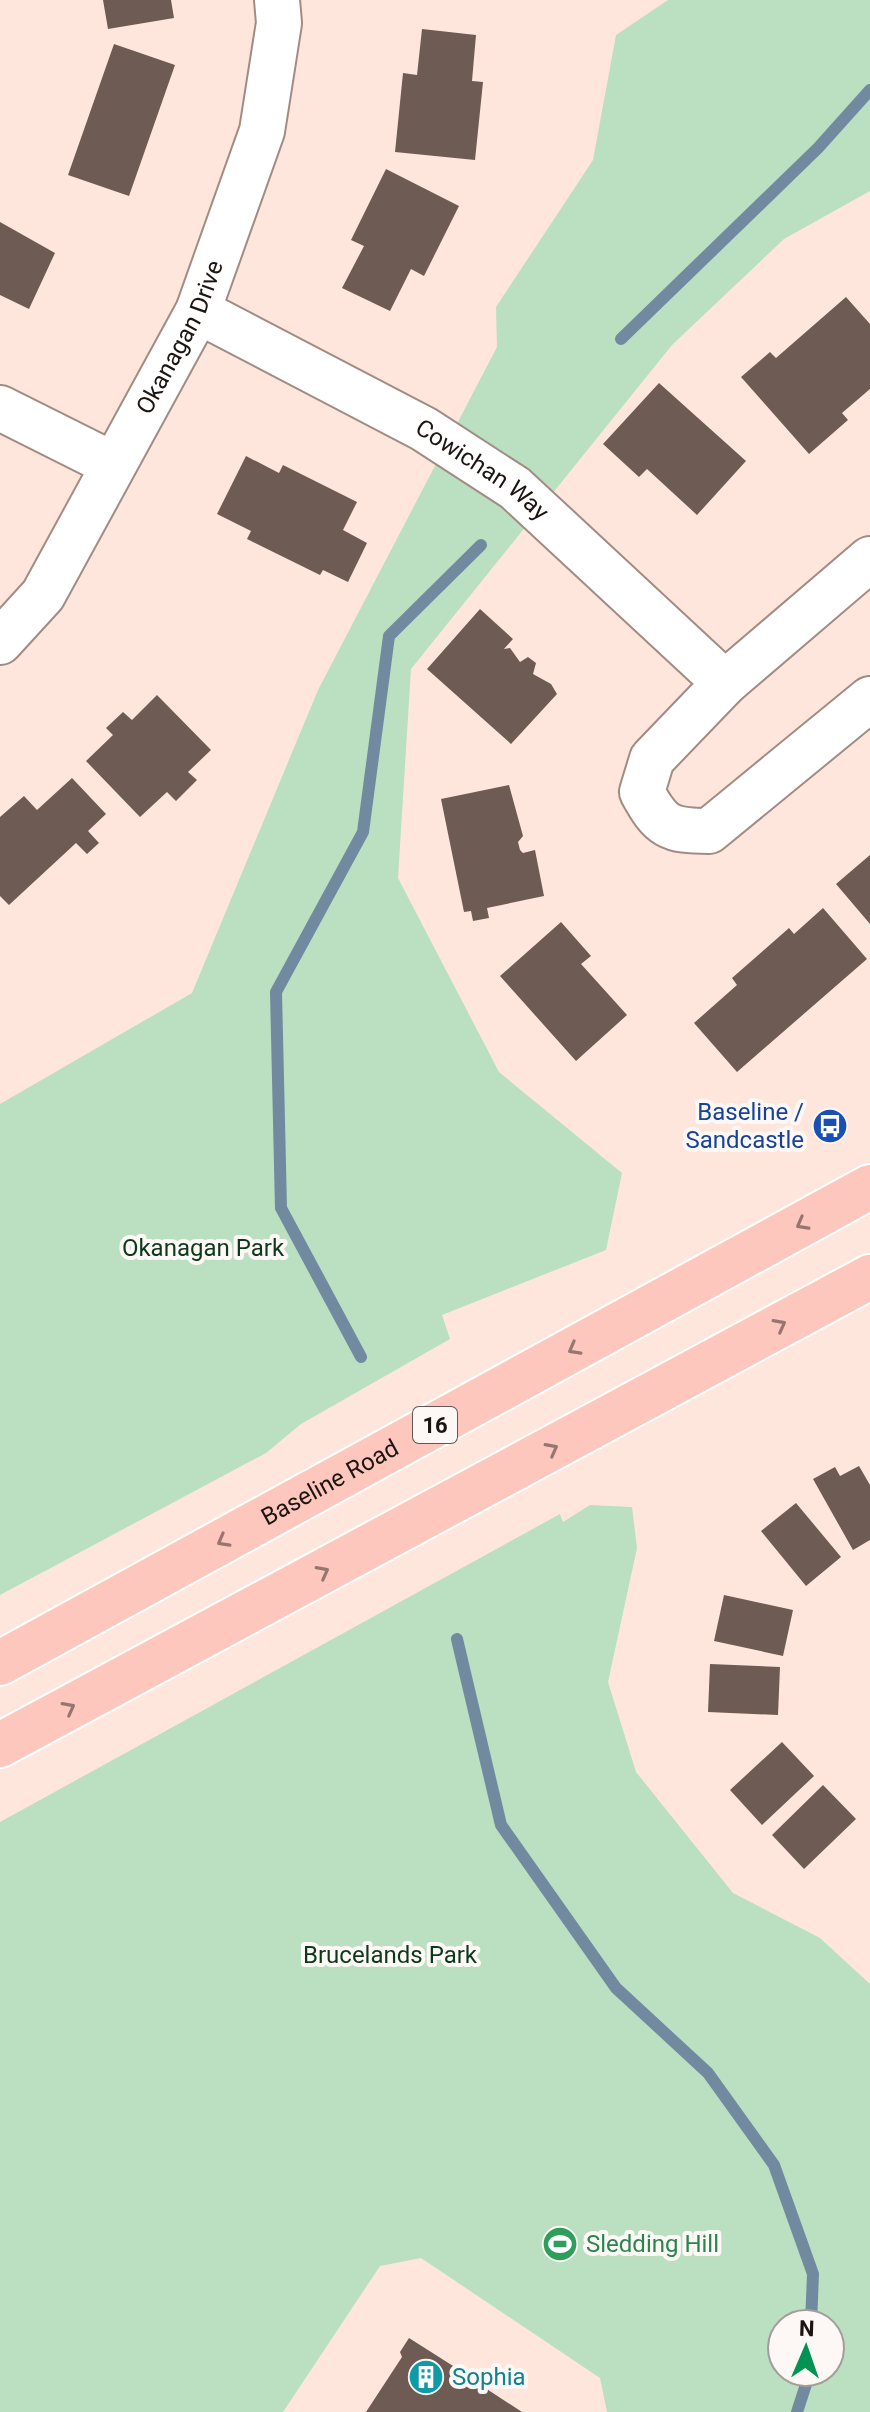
<svg xmlns="http://www.w3.org/2000/svg" width="870" height="2412" font-family="Roboto,sans-serif">
	<rect width="100%" height="100%" fill="#fee6dd"/>
	<path fill="#bbdfc1" fill-rule="evenodd" d="M 668,0 L 870,0 L 870,191 L 784,239 L 672,345 L 411,669 L 398,878 L 499,1072 L 622,1173 L 606,1250 L 442,1315 L 450,1339 L 301,1424 L 266,1453 L 0,1595 L 0,1104 L 192,993 L 318,690 L 497,347 L 496,307 L 593,160 L 616,35 Z
		M 590,1505 L 632,1507 L 637,1548 L 608,1682 L 636,1772 L 733,1893 L 820,1938 L 870,1984 L 870,2412 L 607,2412 L 600,2378 L 421,2258 L 380,2266 L 283,2412 L 0,2412 L 0,1822 L 560,1514 L 563,1522 ZM 782,2324 L 830,2324 L 830,2372 L 782,2372 Z"/>
	<g fill="none" stroke-linecap="round" stroke-linejoin="round">
		<path stroke="#718a9f" stroke-width="12" d="M 621,339 L 818,148 L 870,90
			M 361,1357 L 281,1208 L 276,992 L 363,832 L 389,636 L 481,545
			M 457,1639 L 501,1825 L 616,1988 L 708,2073 L 774,2165 L 813,2274 L 811,2324
			M 797,2412 L 810,2372"/>
	</g>
	<path fill="#6e5b53" d="M 103,0 L 171,0 L 174,18 L 108,29 Z
		M 422,29 L 476,35 L 472,81 L 483,82 L 475,160 L 395,152 L 403,73 L 417,75 Z
		M 114,44 L 175,65 L 129,196 L 68,175 Z
		M 386,169 L 459,206 L 424,276 L 411,269 L 390,311 L 342,288 L 364,246 L 351,240 Z
		M 0,222 L 55,253 L 29,309 L 0,295 Z
		M 846,297 L 870,324 L 870,389 L 842,413 L 848,420 L 809,454 L 741,377 L 770,352 L 776,358 Z
		M 659,383 L 746,461 L 697,515 L 647,469 L 639,477 L 603,444 Z
		M 246,456 L 279,473 L 283,465 L 357,502 L 343,530 L 367,543 L 348,582 L 323,570 L 320,575 L 247,539 L 251,531 L 217,514 Z
		M 480,609 L 513,639 L 504,649 L 510,648 L 520,662 L 528,657 L 536,663 L 533,674 L 551,684 L 557,694 L 511,744 L 427,669 Z
		M 157,695 L 211,750 L 188,772 L 197,780 L 176,801 L 167,792 L 140,817 L 86,761 L 113,735 L 106,728 L 123,712 L 132,720 Z
		M 72,778 L 106,814 L 88,831 L 99,843 L 87,854 L 76,843 L 9,905 L 0,896 L 0,817 L 24,796 L 37,810 Z
		M 509,785 L 523,836 L 518,842 L 520,850 L 523,853 L 535,850 L 544,896 L 487,908 L 489,918 L 473,921 L 471,911 L 464,912 L 441,799 Z
		M 870,855 L 870,924 L 836,884 Z
		M 823,908 L 867,959 L 737,1072 L 694,1023 L 737,985 L 732,978 L 789,928 L 794,934 Z
		M 561,922 L 591,956 L 581,964 L 627,1015 L 576,1061 L 500,976 Z
		M 859,1466 L 870,1485 L 870,1540 L 853,1550 L 813,1479 L 835,1467 L 840,1476 Z
		M 796,1503 L 841,1557 L 806,1586 L 761,1531 Z
		M 724,1595 L 793,1610 L 783,1656 L 714,1641 Z
		M 710,1664 L 780,1667 L 778,1715 L 708,1712 Z
		M 782,1742 L 814,1776 L 762,1825 L 730,1790 Z
		M 823,1785 L 856,1819 L 804,1869 L 772,1835 Z
		M 409,2338 L 461,2371 L 458,2374 L 471,2383 L 473,2380 L 522,2412 L 366,2412 L 402,2357 L 400,2352 Z"/>
	<g fill="none" stroke-linecap="round" stroke-linejoin="round">
		<defs>
			<g id="street">
				<path id="s1" d="M 198,311 L 424,429 L 515,488 L 725,683"/>
				<path d="M 0,408 L 112,464"/>
				<path d="M 870,559 L 725,683 L 652,759 L 642,792 C 661,827 669,831 709,831 L 870,699"/>
				<path id="s2" d="M 0,642 L 43,595 L 198,311 L 262,131 L 279,23 L 277,0"/>
			</g>
			<g id="primary">
				<path id="s3" d="M 0,1663 L 870,1187"/>
				<path d="M 0,1745 L 870,1277"/>
			</g>
		</defs>
		<use href="#street" stroke="#a18c83" stroke-width="48"/>
		<use href="#primary" stroke="#fff" stroke-width="48"/>
		<use href="#street" stroke="#fff" stroke-width="44"/>
		<use href="#primary" stroke="#fdc7bd" stroke-width="44"/>
	</g>
	<defs><path id="oneway-chevron" d="M-2-3.5L2.5 0L-2 3.5" fill="none" stroke-width="1.6" stroke-linecap="round" stroke-linejoin="round" transform="scale(2)"/></defs>
	<g stroke="#987670">
		<use href="#oneway-chevron" transform="translate(802 1224) rotate(151)"/>
		<use href="#oneway-chevron" transform="translate(780 1325) rotate(-28)"/>
		<use href="#oneway-chevron" transform="translate(574 1349) rotate(151)"/>
		<use href="#oneway-chevron" transform="translate(552 1449) rotate(-28)"/>
		<use href="#oneway-chevron" transform="translate(223 1541) rotate(151)"/>
		<use href="#oneway-chevron" transform="translate(323 1572) rotate(-28)"/>
		<use href="#oneway-chevron" transform="translate(69 1708) rotate(-28)"/>
	</g>
	<defs>
		<symbol id="bus-disc" viewBox="-11 -11 22 22"><circle r="9.5" fill="#1a4fb4" stroke="#fdf8f6"/><path d="M-5-6H5V4H4V6H2V4H-2V6H-4V4H-5ZM-3.5-4V0h7V-4ZM-3.5 1.2v1.5H-2V1.2ZM2 1.2v1.5H3.5V1.2Z" fill="#fff"/></symbol>
		<symbol id="stadium-disc" viewBox="-11 -11 22 22"><circle r="9.5" fill="#2e9e5b" stroke="#fdf8f6"/><path d="M0-5a6.5 5 0 1 0 0 10a6.5 5 0 1 0 0-10ZM-3.5-1.8h7v3.6h-7Z" fill="#fff"/></symbol>
		<symbol id="building-disc" viewBox="-11 -11 22 22"><circle r="9.5" fill="#0f9aa8" stroke="#fdf8f6"/><path d="M-4-6H4V6H1V3H-1V6H-4ZM-2.5-4.3h1.7v1.8h-1.7ZM.8-4.3h1.7v1.8H.8ZM-2.5-1h1.7V.8h-1.7ZM.8-1h1.7V.8H.8Z" fill="#fff"/></symbol>
	</defs>
	<g fill-rule="evenodd">
		<use href="#bus-disc" x="810" y="1106" width="40" height="40"/>
		<use href="#stadium-disc" x="540" y="2224" width="40" height="40"/>
		<use href="#building-disc" x="406" y="2357" width="40" height="40"/>
	</g>
	<g text-anchor="middle" dominant-baseline="central" stroke-width="8" stroke-linejoin="round" paint-order="stroke">
		<rect fill="#fdf8f6" stroke="#605856" stroke-width="2" x="413" y="1407" width="44" height="36" rx="6"/>
		<g font-size="22" font-weight="bold" fill="#1c1411">
			<text x="435" y="1425">16</text>
		</g>
		<g font-size="24" fill="#1c1411" stroke="#fdf8f6">
			<text stroke="none"><textPath href="#s2" startOffset="356">Okanagan Drive</textPath></text>
			<text stroke="none"><textPath href="#s1" startOffset="326">Cowichan Way</textPath></text>
			<text stroke="none"><textPath href="#s3" startOffset="376">Baseline Road</textPath></text>
		</g>
		<g font-size="24" fill="#164399" stroke="#fdf8f6" text-anchor="end">
			<text x="804" y="1112">Baseline /<tspan x="804" dy="28">Sandcastle</tspan></text>
		</g>
		<g font-size="24" fill="#0c391a" stroke="#fdf8f6">
			<text x="203" y="1248">Okanagan Park</text>
			<text x="390" y="1955">Brucelands Park</text>
		</g>
		<g font-size="24" fill="#27864d" stroke="#fdf8f6" text-anchor="start">
			<text x="586" y="2244">Sledding Hill</text>
		</g>
		<g font-size="24" fill="#0d838f" stroke="#fdf8f6" text-anchor="start">
			<text x="452" y="2377">Sophia</text>
		</g>
	</g>
	<g transform="translate(806 2348) rotate(2)"><circle r="38" fill="#fdf8f6" stroke="#a39d9a" stroke-width="2"/>
	<path d="M0-6L14 30L0 20L-14 30Z" fill="#019353"/>
	<text y="-12" font-size="22" font-weight="bold" text-anchor="middle" fill="#1c1411">N</text>
	</g>
</svg>
